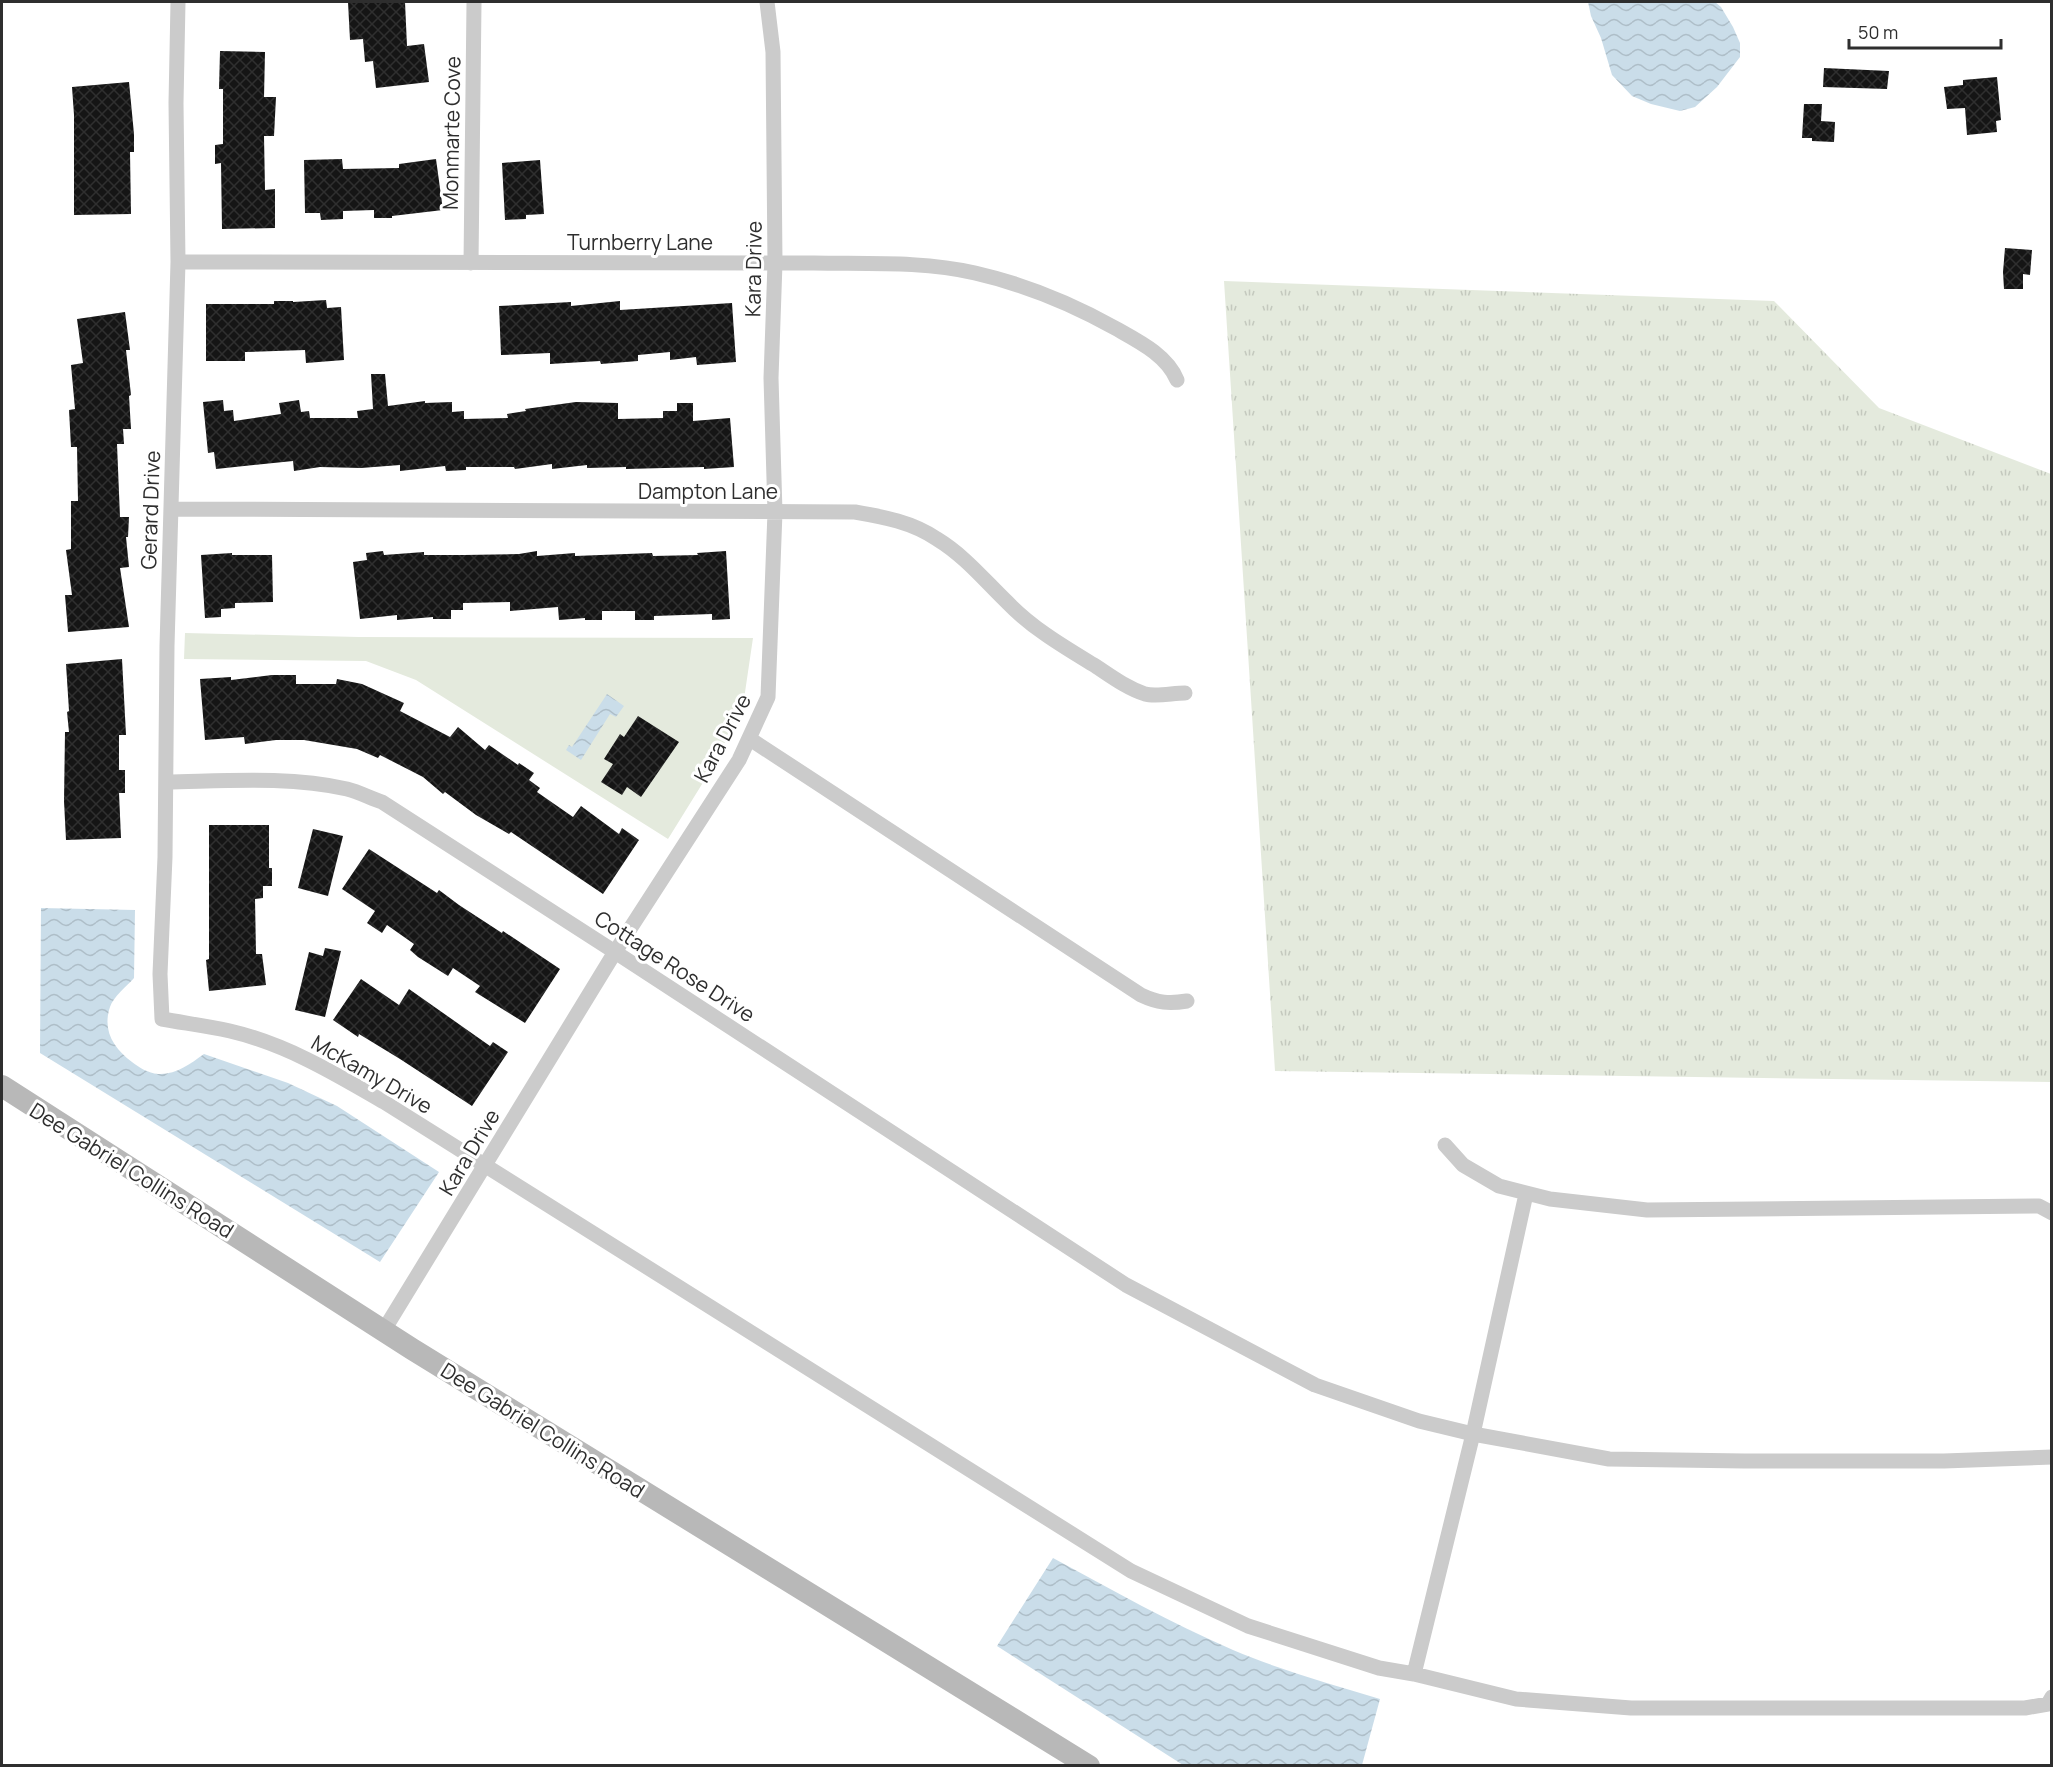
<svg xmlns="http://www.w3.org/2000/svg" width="2053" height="1767" font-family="Manrope,sans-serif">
	<defs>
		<pattern id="grass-tufts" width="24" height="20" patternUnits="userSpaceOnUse" patternTransform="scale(1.5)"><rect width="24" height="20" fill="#e4eadd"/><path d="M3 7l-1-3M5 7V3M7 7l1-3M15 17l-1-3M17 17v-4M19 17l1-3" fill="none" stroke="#c4c9be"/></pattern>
		<pattern id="water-waves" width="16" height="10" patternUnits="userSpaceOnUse" patternTransform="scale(1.5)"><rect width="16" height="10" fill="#cadde9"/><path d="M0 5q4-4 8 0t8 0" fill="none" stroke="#aebec8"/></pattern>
		<pattern id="building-cross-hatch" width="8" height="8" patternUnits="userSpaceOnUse" patternTransform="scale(1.5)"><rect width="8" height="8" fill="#151515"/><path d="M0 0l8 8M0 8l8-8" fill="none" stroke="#2f2f2f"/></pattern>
	</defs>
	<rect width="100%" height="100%" fill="#fff"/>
	<path fill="url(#grass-tufts)" d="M 1224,281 L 1774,301 L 1879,408 L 2051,474 L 2051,1082 L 1275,1071 Z"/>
	<path fill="#e4eadd" d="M 185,633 L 359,637 L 753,638 L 744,699 L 717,760 L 668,839 L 416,680 L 366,661 L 184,659 Z"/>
	<path fill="url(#water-waves)" d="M 1588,2 L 1715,2 L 1721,7 L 1733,27 L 1740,43 L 1740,57 L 1717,87 L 1695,107 L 1680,111 L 1651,104 L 1632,96 L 1612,75 L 1601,38 L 1591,16 Z
		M 607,694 L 624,706 L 616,717 L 610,714 L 581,760 L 566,750 L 569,745 L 572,747 Z
		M 41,908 L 135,910 L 134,978 C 127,986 113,997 110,1007 C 102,1031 114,1048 132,1062 C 140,1068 148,1073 158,1074 C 176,1075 190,1064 204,1054 L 288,1083 L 337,1106 L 439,1172 L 380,1262 L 40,1053 Z
		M 1053,1558 C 1112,1590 1171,1623 1233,1650 C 1280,1670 1331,1684 1380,1699 L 1362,1765 L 1183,1765 L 997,1646 Z"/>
	<path fill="url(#building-cross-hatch)" d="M 348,2 L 405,2 L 407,46 L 424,44 L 429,82 L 376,88 L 373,61 L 365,62 L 363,39 L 350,40 Z
		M 220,51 L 265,52 L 264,97 L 276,97 L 274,136 L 264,136 L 265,190 L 275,189 L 275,228 L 222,229 L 221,163 L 215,164 L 215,145 L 223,144 L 223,89 L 219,89 Z
		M 1824,68 L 1889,71 L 1887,89 L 1823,87 Z
		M 1997,77 L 2001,120 L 1996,121 L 1997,132 L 1967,135 L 1965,108 L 1947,109 L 1944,87 L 1963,85 L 1963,80 Z
		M 129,82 L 134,134 L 134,152 L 130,152 L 131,214 L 74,215 L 74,115 L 72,87 Z
		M 1804,104 L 1822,104 L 1821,121 L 1835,122 L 1834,142 L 1812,141 L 1812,138 L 1802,138 Z
		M 342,159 L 343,169 L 399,168 L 399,164 L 436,159 L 443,210 L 392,216 L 392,218 L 374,218 L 374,210 L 343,211 L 343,219 L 321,220 L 320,213 L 305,213 L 304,160 Z
		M 540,160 L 544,214 L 526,215 L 526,219 L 505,220 L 502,163 Z
		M 2005,248 L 2032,250 L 2030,275 L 2023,274 L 2023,289 L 2004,289 L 2003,272 Z
		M 326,300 L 327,308 L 341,307 L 344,360 L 306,363 L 305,350 L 245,352 L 245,361 L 206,361 L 206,304 L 274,304 L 274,301 L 293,301 L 293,302 Z
		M 620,301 L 620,310 L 732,303 L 736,362 L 697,365 L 696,357 L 670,360 L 670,352 L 638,355 L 638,361 L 601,364 L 600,361 L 550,364 L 550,353 L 501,355 L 499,306 L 571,302 L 571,306 Z
		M 125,312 L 130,350 L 126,350 L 131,395 L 129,396 L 131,429 L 123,429 L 124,444 L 117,444 L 120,517 L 129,517 L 128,537 L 126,537 L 129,567 L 120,568 L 129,627 L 68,632 L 65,595 L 72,595 L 66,550 L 71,549 L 71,501 L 78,501 L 77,447 L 71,447 L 69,410 L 75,409 L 71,365 L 83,363 L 77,319 Z
		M 371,374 L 385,374 L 388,406 L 425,401 L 425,403 L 452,402 L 452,412 L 464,411 L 464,419 L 508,418 L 507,414 L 526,411 L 525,409 L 576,402 L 618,403 L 618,419 L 663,418 L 663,411 L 677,411 L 677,403 L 693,403 L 693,421 L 730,418 L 734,467 L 704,469 L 704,467 L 626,469 L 626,467 L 587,468 L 587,465 L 552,469 L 552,464 L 515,469 L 514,467 L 466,467 L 466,470 L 446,471 L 445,466 L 400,471 L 400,465 L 361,468 L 320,467 L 294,471 L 293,461 L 216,469 L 214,452 L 208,453 L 203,402 L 223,400 L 224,411 L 233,410 L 234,421 L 281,414 L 279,403 L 299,400 L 301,412 L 309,411 L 310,418 L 358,418 L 357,411 L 373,409 Z
		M 383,551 L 384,555 L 424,552 L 424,555 L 464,555 L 519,554 L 537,551 L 537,556 L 575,553 L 575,556 L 652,553 L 653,556 L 698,555 L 697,553 L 726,551 L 730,619 L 712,620 L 712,614 L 654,616 L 654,620 L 635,620 L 635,611 L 602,611 L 602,620 L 585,620 L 585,618 L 559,620 L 558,607 L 510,611 L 510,602 L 463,603 L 463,610 L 451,610 L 451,619 L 433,619 L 433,617 L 397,620 L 397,615 L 360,619 L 353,562 L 367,560 L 366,553 Z
		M 232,553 L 232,555 L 272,555 L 273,602 L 235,603 L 235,608 L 221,609 L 221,617 L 205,618 L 201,555 Z
		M 122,659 L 126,735 L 119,735 L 119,770 L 125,770 L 125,793 L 119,793 L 121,838 L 66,840 L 64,801 L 65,732 L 69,732 L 67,712 L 69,711 L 66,664 Z
		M 272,675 L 296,675 L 296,684 L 336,684 L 337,679 L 362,684 L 404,703 L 400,711 L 450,737 L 458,727 L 485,750 L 489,745 L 518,765 L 519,763 L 534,773 L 529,780 L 540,788 L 537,792 L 573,817 L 581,806 L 619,834 L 622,828 L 639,840 L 603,894 L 511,832 L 509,834 L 476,815 L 445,792 L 443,794 L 423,777 L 380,755 L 378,758 L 357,749 L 304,740 L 276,740 L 245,744 L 244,737 L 205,740 L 200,679 L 231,677 L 231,680 Z
		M 638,716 L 679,742 L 641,797 L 627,787 L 622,795 L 601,782 L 613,764 L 604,759 L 620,734 L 624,737 Z
		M 209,825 L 269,825 L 269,868 L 272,868 L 272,886 L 263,886 L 263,898 L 255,899 L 256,954 L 262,954 L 266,985 L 209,991 L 206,960 L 209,959 Z
		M 313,829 L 343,836 L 328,896 L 298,888 Z
		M 369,849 L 437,893 L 439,890 L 459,905 L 502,933 L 503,931 L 560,969 L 525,1023 L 475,992 L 480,986 L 453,968 L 448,976 L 418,957 L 410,950 L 414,944 L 387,925 L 382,933 L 367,923 L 375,911 L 342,889 Z
		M 325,948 L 341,951 L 325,1017 L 295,1010 L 309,952 L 323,956 Z
		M 361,979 L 399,1005 L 409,989 L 490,1046 L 493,1042 L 508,1052 L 472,1106 L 400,1059 L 359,1034 L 358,1037 L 333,1020 Z"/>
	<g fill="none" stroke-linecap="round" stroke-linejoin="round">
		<path stroke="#cbcbcb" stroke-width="15" d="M 178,2 L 176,103 L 178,262 L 167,646 L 165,857 L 160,974 L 162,1019 C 184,1023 207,1026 230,1031 C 286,1044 336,1074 384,1102 L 1131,1571 L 1248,1626 L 1379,1668 L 1414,1674 L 1516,1699 L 1631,1708 L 2025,1708 L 2048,1704 L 2052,1697
			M 178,262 L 814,263 C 867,264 923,261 975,273 C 1023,284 1072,304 1115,328 C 1138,341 1167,355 1177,380
			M 471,263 L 474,3
			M 172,509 L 855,512 C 884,517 912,522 937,539 C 965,556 985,581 1008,603 C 1033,629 1066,648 1097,667 C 1112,677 1127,688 1145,694 C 1156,697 1173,693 1185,693
			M 750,739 L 1141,995 C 1158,1003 1169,1004 1187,1001
			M 166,782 C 226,781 289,776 347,789 C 359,792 370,798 382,802 L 615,952 L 1126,1285 L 1315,1385 L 1419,1421 L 1473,1434 L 1609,1459 L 1744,1461 L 1944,1461 L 2052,1457
			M 1445,1145 L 1463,1165 L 1499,1186 L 1550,1199 L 1647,1210 L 2039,1206 L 2052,1213
			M 384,1330 L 615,952 L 739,760 L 768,697 L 775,512 L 771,378 L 775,263 L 773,52 L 767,2
			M 1414,1674 L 1473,1434 L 1526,1194"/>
		<path stroke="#b8b8b8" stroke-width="22" d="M 2,1086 L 412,1349 L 1089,1766"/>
	</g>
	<g text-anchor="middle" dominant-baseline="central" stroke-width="6" stroke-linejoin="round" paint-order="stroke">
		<g font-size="21" fill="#2e2e2e" stroke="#fff">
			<text transform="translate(451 133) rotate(-89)">Monmarte Cove</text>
			<text x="640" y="242">Turnberry Lane</text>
			<text transform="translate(753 269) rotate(-89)">Kara Drive</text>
			<text x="708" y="491">Dampton Lane</text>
			<text transform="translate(150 510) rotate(-88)">Gerard Drive</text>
			<text transform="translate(722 738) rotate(-62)">Kara Drive</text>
			<text transform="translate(675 966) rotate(33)">Cottage Rose Drive</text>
			<text transform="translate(372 1074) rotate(30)">McKamy Drive</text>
			<text transform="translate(469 1152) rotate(-59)">Kara Drive</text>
			<text transform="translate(132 1170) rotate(32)">Dee Gabriel Collins Road</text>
			<text transform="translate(543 1430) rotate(32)">Dee Gabriel Collins Road</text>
		</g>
	</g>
	<rect width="2053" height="1767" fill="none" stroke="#2e2e2e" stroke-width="6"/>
	<path d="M1849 39v9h152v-9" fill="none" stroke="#2e2e2e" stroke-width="3"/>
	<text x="1858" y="39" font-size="18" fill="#2e2e2e" stroke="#ffffff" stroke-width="4.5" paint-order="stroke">50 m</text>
</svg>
